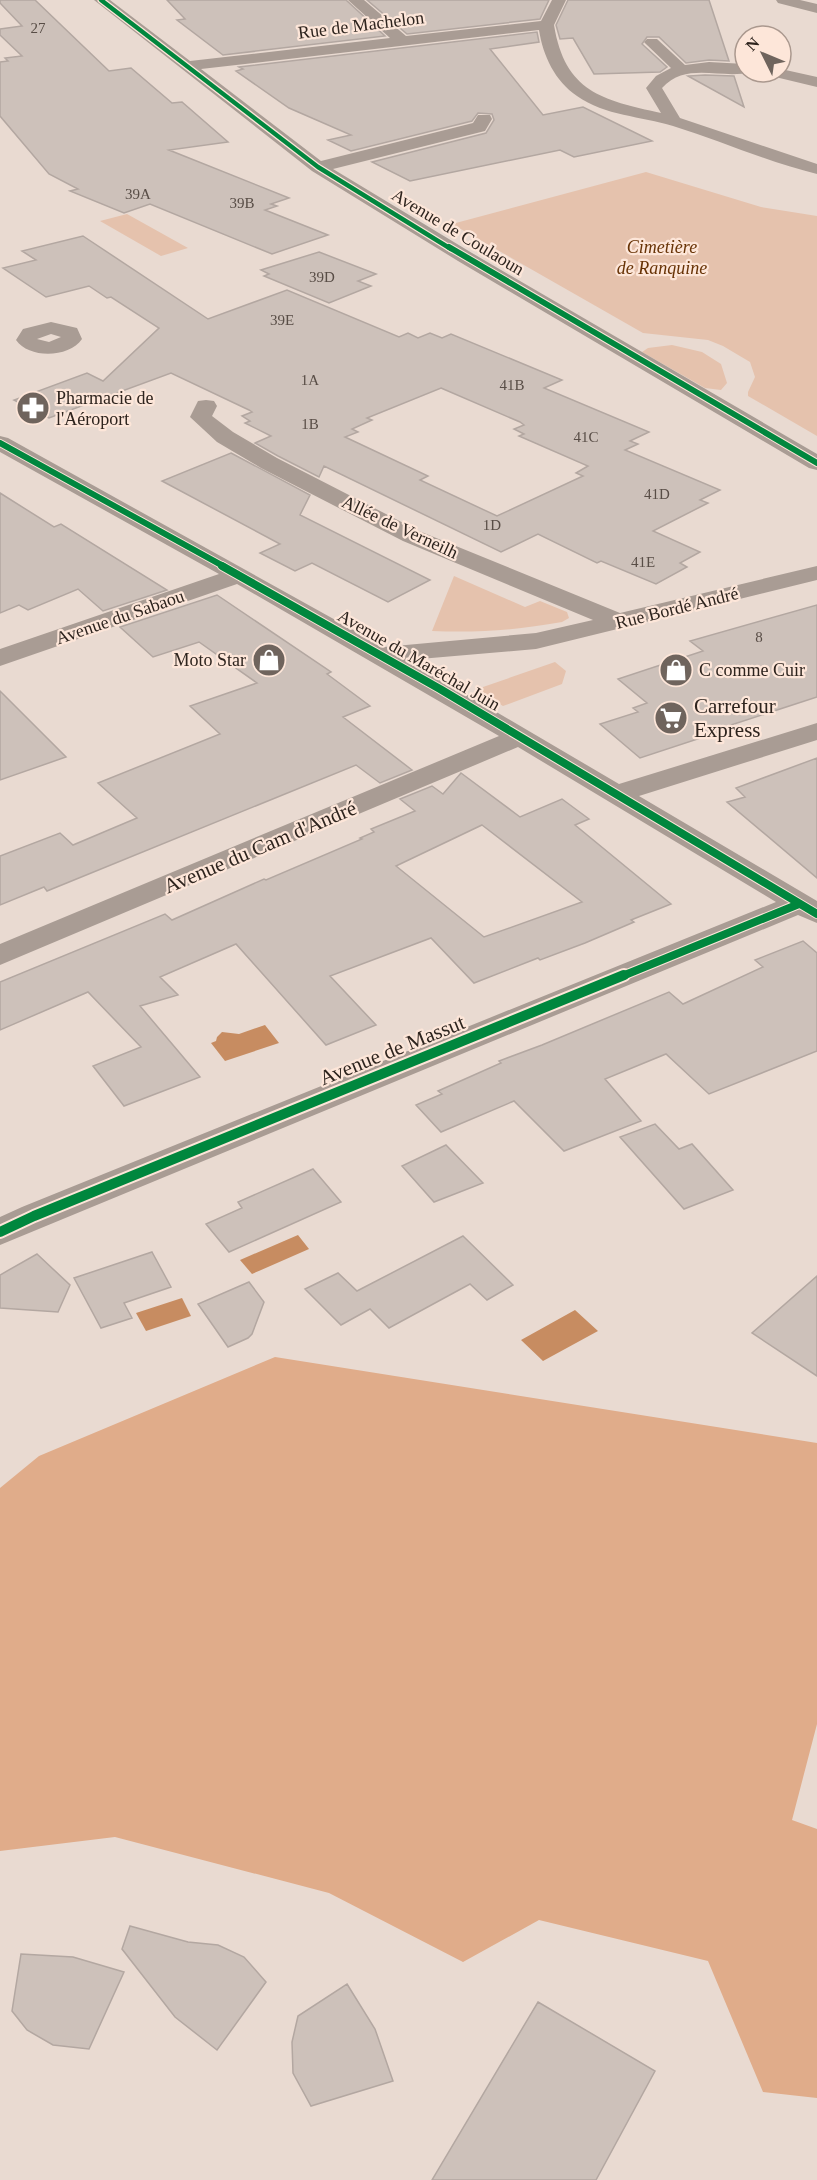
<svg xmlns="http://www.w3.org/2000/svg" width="817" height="2180" font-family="'Times New Roman',serif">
	<rect width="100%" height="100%" fill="#e9dad1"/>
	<path fill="#e5c2ad" d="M 646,172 L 761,207 L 817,216 L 817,436 L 748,396 L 748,392 L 755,377 L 750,362 L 723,346 L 708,340 L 643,333 L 452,224 Z
		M 127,214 L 188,248 L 161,256 L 100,221 Z
		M 672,345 L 702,352 L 721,364 L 727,383 L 721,390 L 705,388 L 642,352 L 648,348 Z
		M 454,576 L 525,607 L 540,601 L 567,612 L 569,618 L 562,622 C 517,630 478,633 432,631 Z
		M 555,662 L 566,671 L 562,684 L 503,706 L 481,693 L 483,687 Z"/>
	<path fill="#e0ac8a" d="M 275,1357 L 817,1443 L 817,1724 L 792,1820 L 817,1829 L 817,2098 L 763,2092 L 708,1961 L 539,1920 L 463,1962 L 329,1893 L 115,1837 L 0,1851 L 0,1488 L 39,1456 Z"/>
	<path fill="#c78c61" d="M 265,1025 L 279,1043 L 225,1061 L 211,1043 L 216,1041 L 217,1037 L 222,1032 L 239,1034 Z
		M 298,1235 L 309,1249 L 252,1274 L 240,1260 Z
		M 182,1298 L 191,1316 L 146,1331 L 136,1313 Z
		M 575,1310 L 598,1331 L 543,1361 L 521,1340 Z"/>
	<path fill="#cdc1ba" stroke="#b3a7a1" stroke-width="1.5" fill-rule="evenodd" d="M 0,0 L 35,0 L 109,71 L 131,68 L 172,103 L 182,102 L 228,142 L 169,150 L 289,198 L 271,204 L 277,206 L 265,210 L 328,235 L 272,254 L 150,204 L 124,213 L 70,191 L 78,189 L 49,174 L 0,116 L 0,62 L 8,61 L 5,58 L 22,56 L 0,35 L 0,29 L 22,26 L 0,3 Z
		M 167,0 L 346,0 L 385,36 L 223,55 L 177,20 L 185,19 Z
		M 367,0 L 549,0 L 540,19 L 407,34 Z
		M 568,0 L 709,0 L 729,61 L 709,60 L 686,63 L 659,37 L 647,37 L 642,44 L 667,67 L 660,72 L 594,74 L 573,38 L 560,39 L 556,25 Z
		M 537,32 L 539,42 L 490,49 L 543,115 L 583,107 L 652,141 L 574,157 L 560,150 L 410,181 L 372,162 L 486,133 L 494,120 L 492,114 L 478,113 L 472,121 L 351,151 L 328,140 L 351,135 L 289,108 L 236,71 L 243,69 L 239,67 Z
		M 705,75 L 734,76 L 744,107 L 688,76 Z
		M 83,236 L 208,319 L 287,290 L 399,337 L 408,333 L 418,338 L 430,333 L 442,338 L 451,334 L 562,380 L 544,388 L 649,432 L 630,441 L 638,444 L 625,450 L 720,490 L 700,500 L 708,503 L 653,531 L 700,552 L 680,563 L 687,567 L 656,584 L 601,561 L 597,563 L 538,534 L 501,552 L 324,466 L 319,477 L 278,456 L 255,443 L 271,436 L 245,423 L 250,421 L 242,416 L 252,412 L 249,410 L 171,373 L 49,418 L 14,400 L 87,373 L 103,381 L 159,328 L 111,297 L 107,298 L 89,286 L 46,297 L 3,268 L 36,260 L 22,251 ZM 441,388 L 520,422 L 524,425 L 514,429 L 524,434 L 519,436 L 588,466 L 576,473 L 583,476 L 497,516 L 420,480 L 428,476 L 345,437 L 358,432 L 352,429 L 372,420 L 367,418 Z
		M 319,252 L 376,274 L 358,281 L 371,286 L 329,303 L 264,276 L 269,274 L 261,270 Z
		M 231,453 L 310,495 L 300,515 L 430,580 L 388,602 L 312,563 L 295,571 L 260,553 L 280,544 L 162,481 Z
		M 0,493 L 54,527 L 61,524 L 167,590 L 103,611 L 78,589 L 28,610 L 19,605 L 0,613 Z
		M 217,595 L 331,672 L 327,674 L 370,706 L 343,717 L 412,770 L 380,783 L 356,765 L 47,891 L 44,887 L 0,905 L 0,856 L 60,833 L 73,845 L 137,818 L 98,783 L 220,734 L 190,706 L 257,683 L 199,642 L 153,657 L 120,627 Z
		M 817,605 L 817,697 L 731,725 L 734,727 L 640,758 L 600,724 L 638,712 L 633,708 L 647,703 L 618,679 L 703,651 L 690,641 Z
		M 0,691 L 66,757 L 0,780 Z
		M 817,758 L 817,878 L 727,802 L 745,797 L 736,788 Z
		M 461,773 L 520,817 L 562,799 L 589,819 L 575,825 L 671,904 L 631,920 L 634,922 L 585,943 L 540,960 L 538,958 L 474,983 L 431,938 L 330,976 L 376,1025 L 326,1045 L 236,944 L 160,977 L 178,995 L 140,1006 L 200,1077 L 124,1106 L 93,1066 L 141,1047 L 88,992 L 0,1030 L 0,982 L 165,914 L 172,920 L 264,879 L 266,880 L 362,839 L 360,838 L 374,832 L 371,829 L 415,811 L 400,799 L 432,786 L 443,794 ZM 482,825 L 582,902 L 484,937 L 396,866 Z
		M 803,941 L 817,953 L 817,1051 L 709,1094 L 666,1054 L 605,1079 L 641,1121 L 564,1151 L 514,1101 L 441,1132 L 416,1105 L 442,1094 L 438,1091 L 501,1063 L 499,1061 L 542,1045 L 669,992 L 683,1004 L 763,967 L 755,960 Z
		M 655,1124 L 679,1149 L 692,1144 L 733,1190 L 684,1209 L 620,1137 Z
		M 446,1145 L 483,1183 L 434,1202 L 402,1166 Z
		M 313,1169 L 341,1202 L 229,1252 L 206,1224 L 242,1208 L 238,1202 Z
		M 463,1236 L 513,1285 L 487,1300 L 470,1284 L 389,1328 L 370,1309 L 341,1325 L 305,1289 L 338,1273 L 357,1291 Z
		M 152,1252 L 171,1287 L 124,1303 L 132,1318 L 101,1328 L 74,1278 Z
		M 37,1254 L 70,1285 L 58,1312 L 0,1308 L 0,1275 Z
		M 817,1276 L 817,1376 L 752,1333 Z
		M 249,1282 L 264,1302 L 252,1334 L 248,1338 L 228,1347 L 198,1304 Z
		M 130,1926 L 188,1942 L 218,1945 L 244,1957 L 266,1982 L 217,2050 L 175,2017 L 122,1949 Z
		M 21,1954 L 73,1957 L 124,1972 L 89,2049 L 53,2045 L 27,2030 L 12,2011 Z
		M 347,1984 L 375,2029 L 393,2081 L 311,2106 L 293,2073 L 292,2042 L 298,2016 Z
		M 538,2002 L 655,2071 L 596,2180 L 432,2180 Z"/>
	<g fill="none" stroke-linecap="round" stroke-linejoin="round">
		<path fill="#a99c94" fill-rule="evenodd" d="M 94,0 L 110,0 L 190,61 L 390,38 L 348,0 L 364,0 L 406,36 L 541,21 L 552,0 L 566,0 L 554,25 C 565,92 602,100 661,113 L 646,88 L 656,76 L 671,68 L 647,45 L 644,42 L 647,39 L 657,39 L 685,65 L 709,62 L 745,64 L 745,72 L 751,72 C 721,80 687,61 662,88 L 680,118 L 817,164 L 817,174 C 768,162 721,141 673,126 C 641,116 605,116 577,96 C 555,81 543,56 539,30 L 201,69 L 321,161 L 473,123 L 478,115 L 490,115 L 492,119 L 485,131 L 333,169 L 472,253 L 817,454 L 817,470 L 809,468 L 458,261 L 312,171 Z
			M 776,0 L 800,0 L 817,4 L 817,13 L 778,3 Z
			M 781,69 L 817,77 L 817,87 L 767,75 L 765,72 L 781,72 Z
			M 51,322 L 77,328 L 82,339 C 69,358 29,359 16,340 L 23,329 ZM 51,334 L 61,337 L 49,342 L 37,339 Z
			M 206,400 L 214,401 L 217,406 L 212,416 L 233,432 L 277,458 L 419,531 L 620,613 L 817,566 L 817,580 L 536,649 L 408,660 L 619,784 L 817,723 L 817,740 L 639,796 L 817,901 L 817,923 L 798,915 L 0,1245 L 0,1217 L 22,1207 L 776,902 L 518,747 L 0,965 L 0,944 L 499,736 L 237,584 L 0,666 L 0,649 L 219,574 L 0,452 L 0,436 L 8,438 L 384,647 L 536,633 L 593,620 L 403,541 L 261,468 L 217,442 L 190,417 L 198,401 Z"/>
		<defs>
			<path id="cycleway-far3" d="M 101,0 L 318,167 L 451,249"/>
			<path id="cycleway-far2" d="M 449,247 L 817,463
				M 0,443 L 225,567"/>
			<path id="cycleway-far1" d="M 222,566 L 440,689 L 817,914
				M 620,977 L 799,904"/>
			<path id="cycleway" d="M 0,1232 L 34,1216 L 624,975"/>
		</defs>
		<use href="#cycleway-far3" stroke="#fde6d9" stroke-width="7"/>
		<use href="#cycleway-far2" stroke="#fde6d9" stroke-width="8"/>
		<use href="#cycleway-far1" stroke="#fde6d9" stroke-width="10"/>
		<use href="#cycleway" stroke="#fde6d9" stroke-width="14"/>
		<use href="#cycleway-far3" stroke="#00873e" stroke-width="4.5"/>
		<use href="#cycleway-far2" stroke="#00873e" stroke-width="6"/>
		<use href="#cycleway-far1" stroke="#00873e" stroke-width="8"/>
		<use href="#cycleway" stroke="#00873e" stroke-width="10"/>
	</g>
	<defs>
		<symbol id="pharmacy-disc" viewBox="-11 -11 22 22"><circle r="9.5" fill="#6f645d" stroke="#fde6d9"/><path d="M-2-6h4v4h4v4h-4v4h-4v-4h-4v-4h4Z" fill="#fff"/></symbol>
		<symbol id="shop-disc" viewBox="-11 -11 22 22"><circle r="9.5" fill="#6f645d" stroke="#fde6d9"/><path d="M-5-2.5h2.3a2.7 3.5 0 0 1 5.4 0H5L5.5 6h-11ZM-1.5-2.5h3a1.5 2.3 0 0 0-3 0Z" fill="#fff"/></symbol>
		<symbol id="supermarket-disc" viewBox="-11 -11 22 22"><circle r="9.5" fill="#6f645d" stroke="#fde6d9"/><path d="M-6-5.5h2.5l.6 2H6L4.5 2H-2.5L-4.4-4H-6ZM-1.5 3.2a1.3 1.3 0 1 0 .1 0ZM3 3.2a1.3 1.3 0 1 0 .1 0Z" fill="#fff"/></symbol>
	</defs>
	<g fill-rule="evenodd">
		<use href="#pharmacy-disc" x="14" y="389" width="38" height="38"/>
		<use href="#shop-disc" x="250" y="641" width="38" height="38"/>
		<use href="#shop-disc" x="657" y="651" width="38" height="38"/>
		<use href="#supermarket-disc" x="652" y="699" width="38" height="38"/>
	</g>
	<g text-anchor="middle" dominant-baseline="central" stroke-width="4.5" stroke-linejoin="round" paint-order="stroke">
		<g font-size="15" fill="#584d46">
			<text x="38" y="28">27</text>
			<text x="138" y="194">39A</text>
			<text x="242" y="203">39B</text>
			<text x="322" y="277">39D</text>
			<text x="282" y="320">39E</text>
			<text x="310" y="380">1A</text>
			<text x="512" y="385">41B</text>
			<text x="310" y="424">1B</text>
			<text x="586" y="437">41C</text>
			<text x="657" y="494">41D</text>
			<text x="492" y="525">1D</text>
			<text x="643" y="562">41E</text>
			<text x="759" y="637">8</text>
		</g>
		<g font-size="18" fill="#2e241e" stroke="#fde6d9">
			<text transform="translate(361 25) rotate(-7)">Rue de Machelon</text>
			<text transform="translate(458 232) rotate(31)">Avenue de Coulaoun</text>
			<text transform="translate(400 527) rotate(25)">Allée de Verneilh</text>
			<text transform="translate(677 608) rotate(-14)">Rue Bordé André</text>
			<text transform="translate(120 617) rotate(-19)">Avenue du Sabaou</text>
			<text transform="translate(419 660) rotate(30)">Avenue du Maréchal Juin</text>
		</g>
		<g font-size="18" font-style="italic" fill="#683306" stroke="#fde6d9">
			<text x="662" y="247">Cimetière<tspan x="662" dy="21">de Ranquine</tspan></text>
		</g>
		<g font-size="18" fill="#2e241e" stroke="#fde6d9" text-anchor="start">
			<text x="56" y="398">Pharmacie de<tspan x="56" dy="21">l'Aéroport</tspan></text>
			<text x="246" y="660" text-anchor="end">Moto Star</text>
			<text x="699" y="670">C comme Cuir</text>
		</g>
		<g font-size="21" fill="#2e241e" stroke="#fde6d9" text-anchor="start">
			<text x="694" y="706">Carrefour<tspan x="694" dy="24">Express</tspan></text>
		</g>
		<g font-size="21" fill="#2e241e" stroke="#fde6d9">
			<text transform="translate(260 847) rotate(-23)">Avenue du Cam d'André</text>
			<text transform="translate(392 1050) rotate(-22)">Avenue de Massut</text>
		</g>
	</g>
	<g transform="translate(763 54) rotate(313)"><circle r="28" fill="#fde6d9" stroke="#aa988e" stroke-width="1.5"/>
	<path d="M0-4.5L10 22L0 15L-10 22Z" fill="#6f645d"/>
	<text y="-9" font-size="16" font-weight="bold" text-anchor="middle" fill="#2e241e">N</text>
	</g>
</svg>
